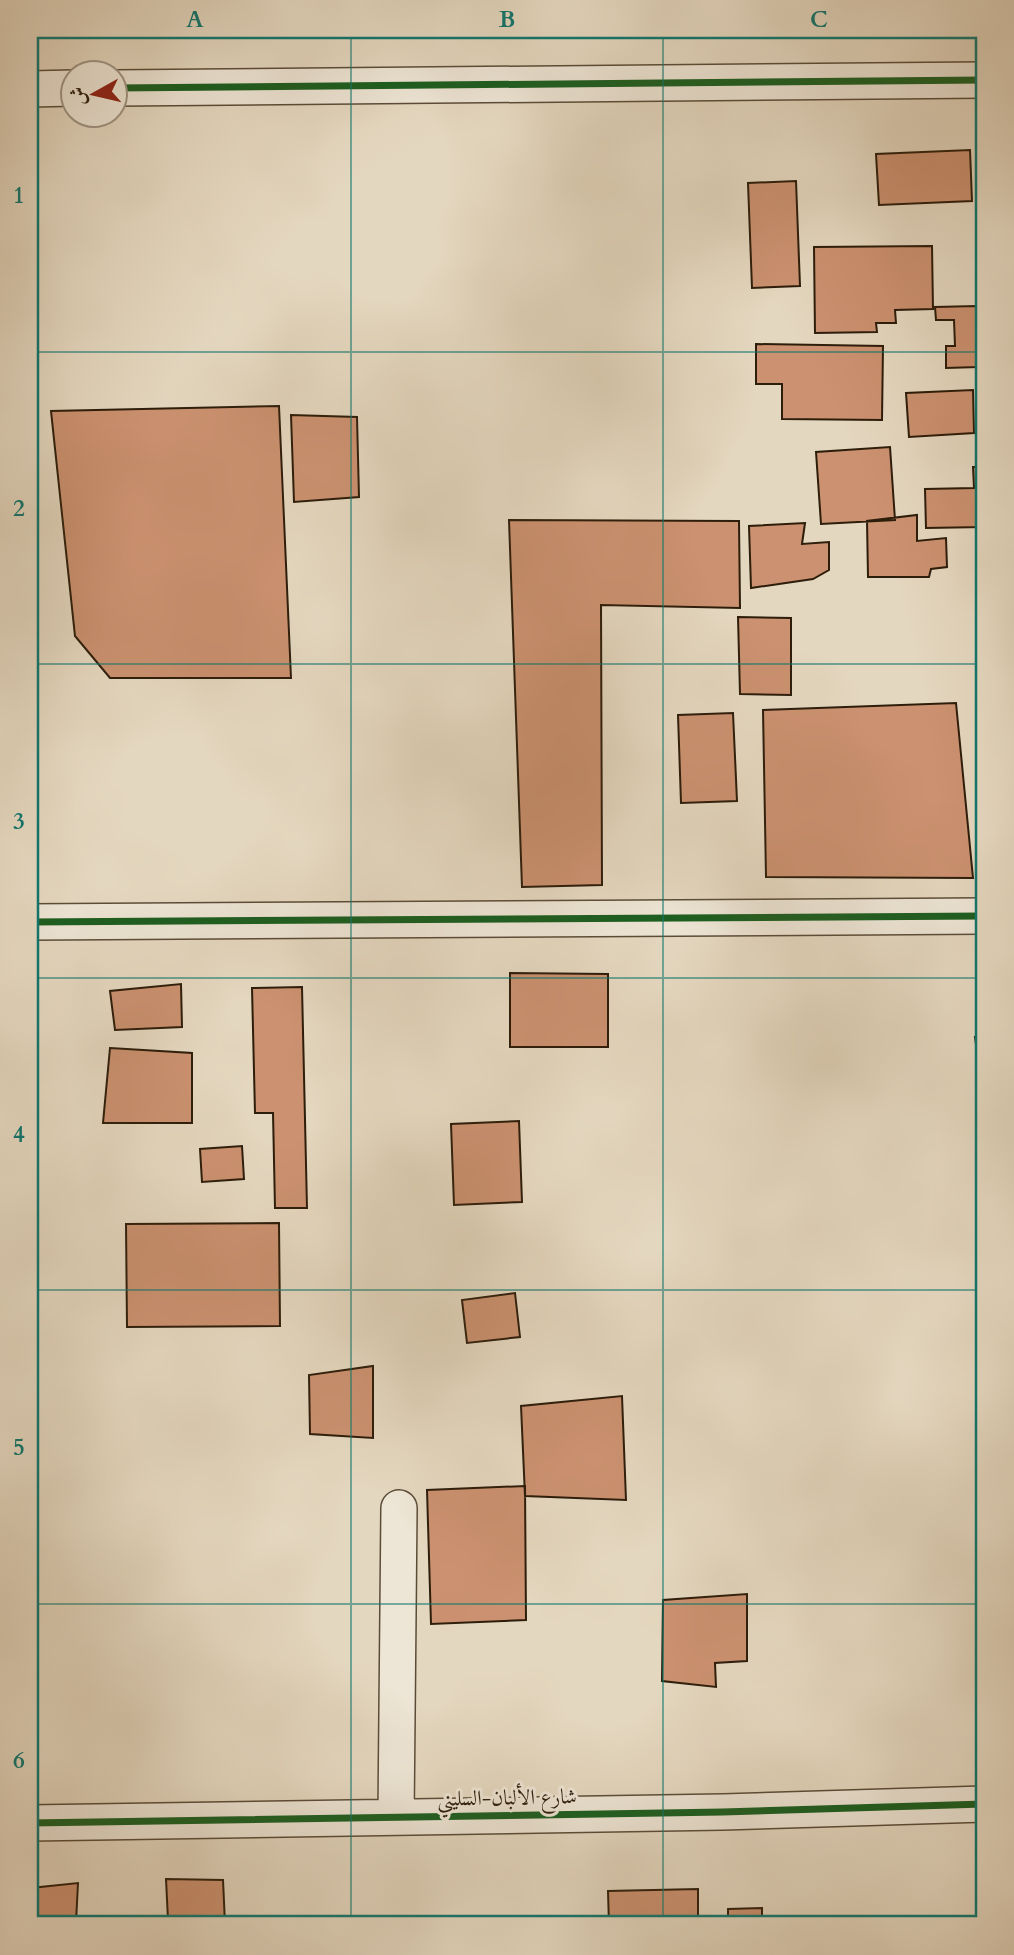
<svg xmlns="http://www.w3.org/2000/svg" width="1014" height="1955" font-family="Cardo,Amiri,serif">
	<rect width="100%" height="100%" fill="#e4d7bf"/>
	<filter id="stains"><feTurbulence type="fractalNoise" baseFrequency=".00286" numOctaves="4"/><feColorMatrix values="0 0 0 0 .2 0 0 0 0 .09 0 0 0 0 .02 0 0 0 .5 -.17"/></filter>
	<radialGradient id="worn" r=".72"><stop offset=".6" stop-color="#630" stop-opacity="0"/><stop offset="1" stop-color="#630" stop-opacity=".3"/></radialGradient>
	<path fill="#cb9170" stroke="#2d1d0b" stroke-width="2" d="M 747,30 L 832,30 L 832,32 L 747,34 Z
		M 970,150 L 972,201 L 879,205 L 876,154 Z
		M 796,181 L 800,286 L 752,288 L 748,183 Z
		M 932,246 L 933,309 L 895,310 L 896,323 L 876,323 L 877,332 L 815,333 L 814,247 Z
		M 977,306 L 978,367 L 946,368 L 946,346 L 955,346 L 954,320 L 936,320 L 935,307 Z
		M 756,344 L 883,346 L 882,420 L 782,419 L 782,384 L 756,384 Z
		M 973,390 L 974,433 L 909,437 L 906,393 Z
		M 279,406 L 291,678 L 110,678 L 75,636 L 51,411 Z
		M 291,415 L 357,417 L 359,497 L 294,502 Z
		M 890,447 L 895,520 L 821,524 L 816,452 Z
		M 973,467 L 982,467 L 984,527 L 926,528 L 925,489 L 974,488 Z
		M 917,515 L 917,541 L 946,538 L 947,567 L 931,569 L 929,577 L 868,577 L 867,521 Z
		M 509,520 L 739,521 L 740,608 L 601,605 L 602,885 L 522,887 Z
		M 805,523 L 802,544 L 829,542 L 829,570 L 813,579 L 751,588 L 749,526 Z
		M 738,617 L 791,618 L 791,695 L 740,694 Z
		M 956,703 L 973,878 L 766,877 L 763,710 Z
		M 733,713 L 737,801 L 681,803 L 678,715 Z
		M 510,973 L 608,974 L 608,1047 L 510,1047 Z
		M 181,984 L 182,1027 L 115,1030 L 110,991 Z
		M 302,987 L 307,1208 L 275,1208 L 273,1113 L 255,1113 L 252,988 Z
		M 975,1037 L 984,1037 L 984,1106 Z
		M 110,1048 L 192,1053 L 192,1123 L 103,1123 Z
		M 519,1121 L 522,1202 L 454,1205 L 451,1124 Z
		M 242,1146 L 244,1179 L 202,1182 L 200,1149 Z
		M 279,1223 L 280,1326 L 127,1327 L 126,1224 Z
		M 515,1293 L 520,1337 L 467,1343 L 462,1300 Z
		M 373,1366 L 373,1438 L 310,1434 L 309,1375 Z
		M 622,1396 L 626,1500 L 525,1496 L 521,1406 Z
		M 525,1486 L 526,1620 L 431,1624 L 427,1490 Z
		M 980,1529 L 984,1529 L 984,1591 Z
		M 747,1594 L 747,1661 L 715,1663 L 716,1687 L 662,1681 L 663,1600 Z
		M 166,1879 L 223,1880 L 225,1924 L 168,1920 Z
		M 78,1883 L 76,1922 L 32,1925 L 31,1888 Z
		M 698,1889 L 698,1925 L 609,1925 L 608,1891 Z
		M 762,1908 L 762,1925 L 728,1925 L 728,1909 Z"/>
	<g fill="none" stroke-linecap="round" stroke-linejoin="round">
		<defs>
			<path id="street" d="M 116,88 L 984,80
				M 30,89 L 74,88
				M 30,922 L 984,916
				M 396,1817 L 399,1508
				M 30,1823 L 723,1812 L 984,1804"/>
		</defs>
		<use href="#street" stroke="#5b4c38" stroke-width="38"/>
		<use href="#street" stroke="#ede5d5" stroke-width="35"/>
		<defs>
			<path id="cycleway" d="M 116,88 L 984,80
				M 30,922 L 984,916
				M 30,1823 L 723,1812 L 984,1804"/>
		</defs>
		<use href="#cycleway" stroke="#ede5d5" stroke-width="11"/>
		<use href="#cycleway" stroke="#1b5e20" stroke-width="7"/>
	</g>
	<path fill="none" stroke="#0f766e" stroke-width="2" stroke-opacity="0.55" d="M 351,30 L 351,1925M 663,30 L 663,1925M 30,352 L 984,352M 30,664 L 984,664M 30,978 L 984,978M 30,1290 L 984,1290M 30,1604 L 984,1604"/>
	<g text-anchor="middle" dominant-baseline="central" stroke-width="6" stroke-linejoin="round" paint-order="stroke">
		<g font-size="21" fill="#2d1d0b" stroke="#ede5d5">
			<text transform="translate(507 1798) rotate(-1)">شارع الألبان-السليني</text>
		</g>
	</g>
	<rect width="1014" height="1955" fill="none" stroke="#e4d7bf" stroke-width="77"/>
	<g transform="translate(94 94) rotate(262)"><circle r="33" fill="#ede5d5" stroke="#a09584" stroke-width="2"/>
	<path d="M0-5L12 26L0 18L-12 26Z" fill="#8f2418"/>
	<text y="-10" font-size="19" font-weight="bold" text-anchor="middle" fill="#2d1d0b">ش</text>
	</g>
	<rect x="38" y="38" width="938" height="1878" fill="none" stroke="#0f766e" stroke-width="2.5"/>
	<g font-size="23" text-anchor="middle" font-weight="bold" fill="#0f766e">
		<text x="195" y="27">A</text>
		<text x="507" y="27">B</text>
		<text x="819" y="27">C</text>
		<text x="19" y="203">1</text>
		<text x="19" y="516">2</text>
		<text x="19" y="829">3</text>
		<text x="19" y="1142">4</text>
		<text x="19" y="1455">5</text>
		<text x="19" y="1768">6</text>
	</g>
	<rect width="100%" height="100%" filter="url(#stains)"/>
	<rect width="100%" height="100%" fill="url(#worn)"/>
</svg>
